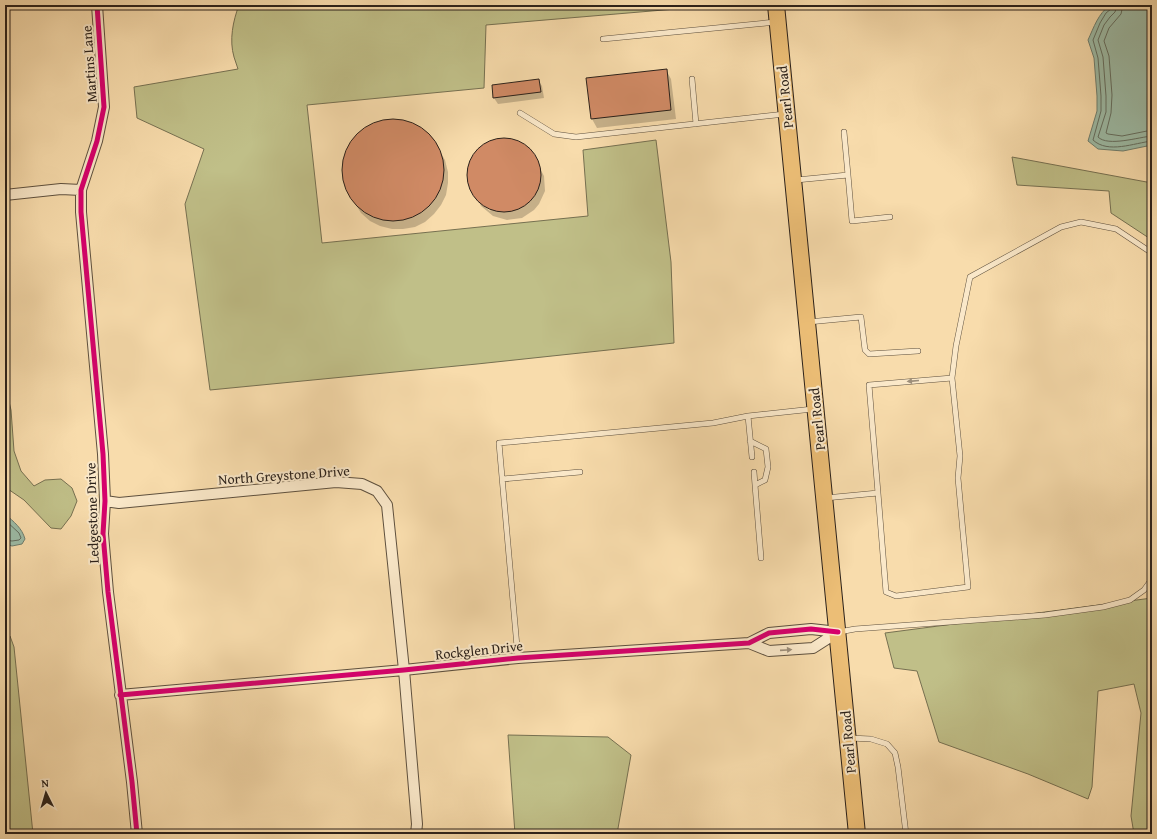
<svg xmlns="http://www.w3.org/2000/svg" width="1157" height="839" font-family="'Gentium Book Plus',serif">
	<rect width="100%" height="100%" fill="#f8dcac"/>
	<filter id="stains"><feTurbulence type="fractalNoise" baseFrequency=".005" numOctaves="4"/><feColorMatrix values="0 0 0 0 .2 0 0 0 0 .09 0 0 0 0 .02 0 0 0 .5 -.17"/></filter>
	<radialGradient id="worn" r=".72"><stop offset=".6" stop-color="#630" stop-opacity="0"/><stop offset="1" stop-color="#630" stop-opacity=".3"/></radialGradient>
	<path fill="#c0bf88" stroke="#767051" d="M 239,5 L 686,5 L 687,8 L 486,25 L 484,88 L 307,105 L 322,243 L 588,216 L 583,150 L 656,140 L 671,262 L 674,343 L 477,364 L 210,390 L 185,204 L 204,149 L 137,118 L 134,87 L 238,69 C 237,65 235,61 234,57 C 229,40 233,21 239,5 Z
		M 1012,157 L 1152,183 L 1152,240 L 1111,213 L 1109,191 L 1017,185 Z
		M 5,385 L 11,410 L 14,451 L 21,471 L 34,486 L 45,480 L 61,479 L 72,488 L 77,501 L 71,516 L 61,529 L 51,528 L 24,500 L 5,487 Z
		M 1152,598 L 1152,834 L 1134,834 L 1131,816 L 1141,713 L 1134,684 L 1098,691 L 1092,787 L 1088,799 L 1028,774 L 939,742 L 917,671 L 894,668 L 885,633 Z
		M 5,634 L 10,636 L 14,647 L 33,834 L 5,834 Z
		M 508,735 L 608,737 L 631,755 L 617,834 L 515,834 Z"/>
	<path fill="#9dbca7" stroke="#6f7e6f" d="M 1110,5 L 1152,5 L 1152,145 L 1123,151 L 1098,149 L 1088,141 L 1097,111 L 1097,96 L 1094,58 L 1088,40 C 1094,27 1098,14 1110,5 Z
		M 5,514 C 14,522 22,528 25,539 L 22,544 L 12,546 L 5,544 Z"/>
	<path fill="#0003" d="M 666,70 L 671,79 L 676,119 L 597,128 L 592,119 L 588,79 Z
		M 538,80 L 542,86 L 544,98 L 498,104 L 494,98 L 493,86 Z
		M 394,120 L 405,122 L 416,126 L 426,132 L 433,141 L 439,150 L 445,160 L 448,172 L 448,183 L 446,195 L 441,205 L 434,214 L 425,222 L 415,227 L 403,229 L 392,229 L 380,226 L 370,221 L 361,213 L 349,194 L 345,183 L 343,172 L 344,160 L 347,149 L 353,139 L 361,131 L 371,125 L 382,121 Z
		M 499,139 L 507,139 L 521,143 L 532,153 L 544,176 L 545,191 L 539,204 L 534,210 L 522,218 L 507,220 L 493,216 L 481,206 L 479,202 L 490,211 L 491,209 L 476,196 L 469,183 L 469,168 L 474,155 L 485,144 Z"/>
	<g fill="none" stroke-linecap="round" stroke-linejoin="round">
		<path stroke="#646e60" stroke-width="1" d="M 1112,5 L 1111,9 L 1106,13 L 1100,23 L 1093,40 L 1098,58 L 1101,96 L 1101,111 L 1093,140 C 1108,154 1134,143 1152,141
			M 1117,5 L 1115,12 L 1110,17 L 1104,25 L 1098,40 L 1103,57 L 1106,96 L 1106,112 L 1098,137 C 1108,147 1139,137 1152,136
			M 1123,5 L 1121,14 L 1109,28 L 1104,41 L 1109,56 L 1112,95 L 1111,113 L 1106,133 L 1108,134 L 1122,136 L 1152,130
			M 5,520 L 19,533 L 21,538 L 19,540 L 12,541 L 5,540"/>
	</g>
	<path fill="#d08a65" stroke="#2b211a" d="M 667,69 L 671,110 L 591,119 L 586,78 Z
		M 539,79 L 541,92 L 493,98 L 492,85 Z
		M342 170a51 51 0 1 1 102 0a51 51 0 1 1-102 0Z
		M467 175a37 37 0 1 1 74 0a37 37 0 1 1-74 0Z"/>
	<g fill="none" stroke-linecap="round" stroke-linejoin="round">
		<defs>
			<path id="service" d="M 603,39 L 776,22
				M 692,79 L 696,124
				M 520,113 L 554,134 L 576,137 L 785,114
				M 848,175 L 852,221 L 890,217
				M 796,180 L 848,175 L 844,132
				M 808,322 L 861,317 L 865,350 L 869,354 L 918,351
				M 748,416 L 752,457
				M 750,441 L 766,449 L 768,467 L 765,480 L 755,485 L 761,558
				M 754,472 L 755,485
				M 503,479 L 580,472
				M 878,493 L 869,385 L 952,378
				M 825,498 L 878,493 L 886,592 L 896,596 L 968,587 L 958,478 L 960,456 L 952,378 L 956,346 L 970,277 L 1061,227 L 1081,222 L 1116,229 L 1152,253
				M 839,632 L 855,629 L 1045,615 L 1103,607 L 1130,600 L 1144,590 L 1152,579
				M 518,658 L 499,443 L 713,423 L 748,416 L 813,409
				M 849,738 L 871,739 L 887,744 L 895,753 L 898,767 L 906,834"/>
			<path id="minor" d="M 97,5 L 104,107 L 97,141 L 81,190 L 81,212 L 103,454 L 105,501 L 103,534 L 108,592 L 132,782 L 137,834
				M 5,195 L 61,189 L 81,190
				M 105,501 L 119,503 L 336,482 L 362,484 L 377,491 L 387,505 L 404,670 L 417,824 L 416,834
				M 749,643 L 769,651 L 813,648 L 838,632
				M 120,695 L 404,670 L 518,658 L 749,643 L 769,633 L 811,629 L 838,632"/>
			<path id="primary" d="M 776,5 L 857,834"/>
		</defs>
		<use href="#service" stroke="#5e503e" stroke-width="6"/>
		<use href="#minor" stroke="#5e503e" stroke-width="12"/>
		<use href="#primary" stroke="#2b211a" stroke-width="18"/>
		<use href="#service" stroke="#fae8c9" stroke-width="5"/>
		<use href="#minor" stroke="#fae8c9" stroke-width="10"/>
		<use href="#primary" stroke="#ecbe76" stroke-width="16"/>
		<defs>
			<path id="cycleway" d="M 97,5 L 104,107 L 97,141 L 81,190 L 81,212 L 103,454 L 105,501 L 103,534 L 108,592 L 132,782 L 137,834
				M 120,695 L 404,670 L 518,658 L 749,643 L 769,633 L 811,629 L 838,632"/>
		</defs>
		<use href="#cycleway" stroke="#fae8c9" stroke-width="8"/>
		<use href="#cycleway" stroke="#d6006c" stroke-width="5"/>
	</g>
	<defs><path id="oneway-solid" d="M-6-.8H1V-3.2L6.5 0L1 3.2V.8H-6Z"/></defs>
	<g fill="#9d8e7a">
		<use href="#oneway-solid" transform="translate(913 381) rotate(175)"/>
		<use href="#oneway-solid" transform="translate(786 650) rotate(-4)"/>
	</g>
	<g text-anchor="middle" dominant-baseline="central" stroke-width="4" stroke-linejoin="round" paint-order="stroke">
		<g font-size="14" fill="#2b211a" stroke="#fae8c9">
			<text transform="translate(89 64) rotate(-94)">Martins Lane</text>
			<text transform="translate(785 97) rotate(-96)">Pearl Road</text>
			<text transform="translate(817 419) rotate(-96)">Pearl Road</text>
			<text transform="translate(284 475) rotate(-4)">North Greystone Drive</text>
			<text transform="translate(92 513) rotate(-92)">Ledgestone Drive</text>
			<text transform="translate(479 650) rotate(-6)">Rockglen Drive</text>
			<text transform="translate(848 742) rotate(-95)">Pearl Road</text>
		</g>
	</g>
	<rect width="1157" height="839" fill="none" stroke="#f8dcac" stroke-width="20"/>
	<rect x="6" y="6" width="1145" height="827" fill="none" stroke="#2b211a" stroke-width="2"/>
	<rect x="10" y="10" width="1137" height="819" fill="none" stroke="#2b211a"/>
	<g transform="translate(46 793) rotate(355)" stroke="#fae8c9" stroke-width="3" paint-order="stroke">
	<path d="M0-3L7 15L0 10L-7 15Z" fill="#2b211a"/>
	<text y="-6" font-size="11" font-weight="bold" text-anchor="middle" fill="#2b211a">N</text>
	</g>
	<rect width="100%" height="100%" filter="url(#stains)"/>
	<rect width="100%" height="100%" fill="url(#worn)"/>
</svg>
